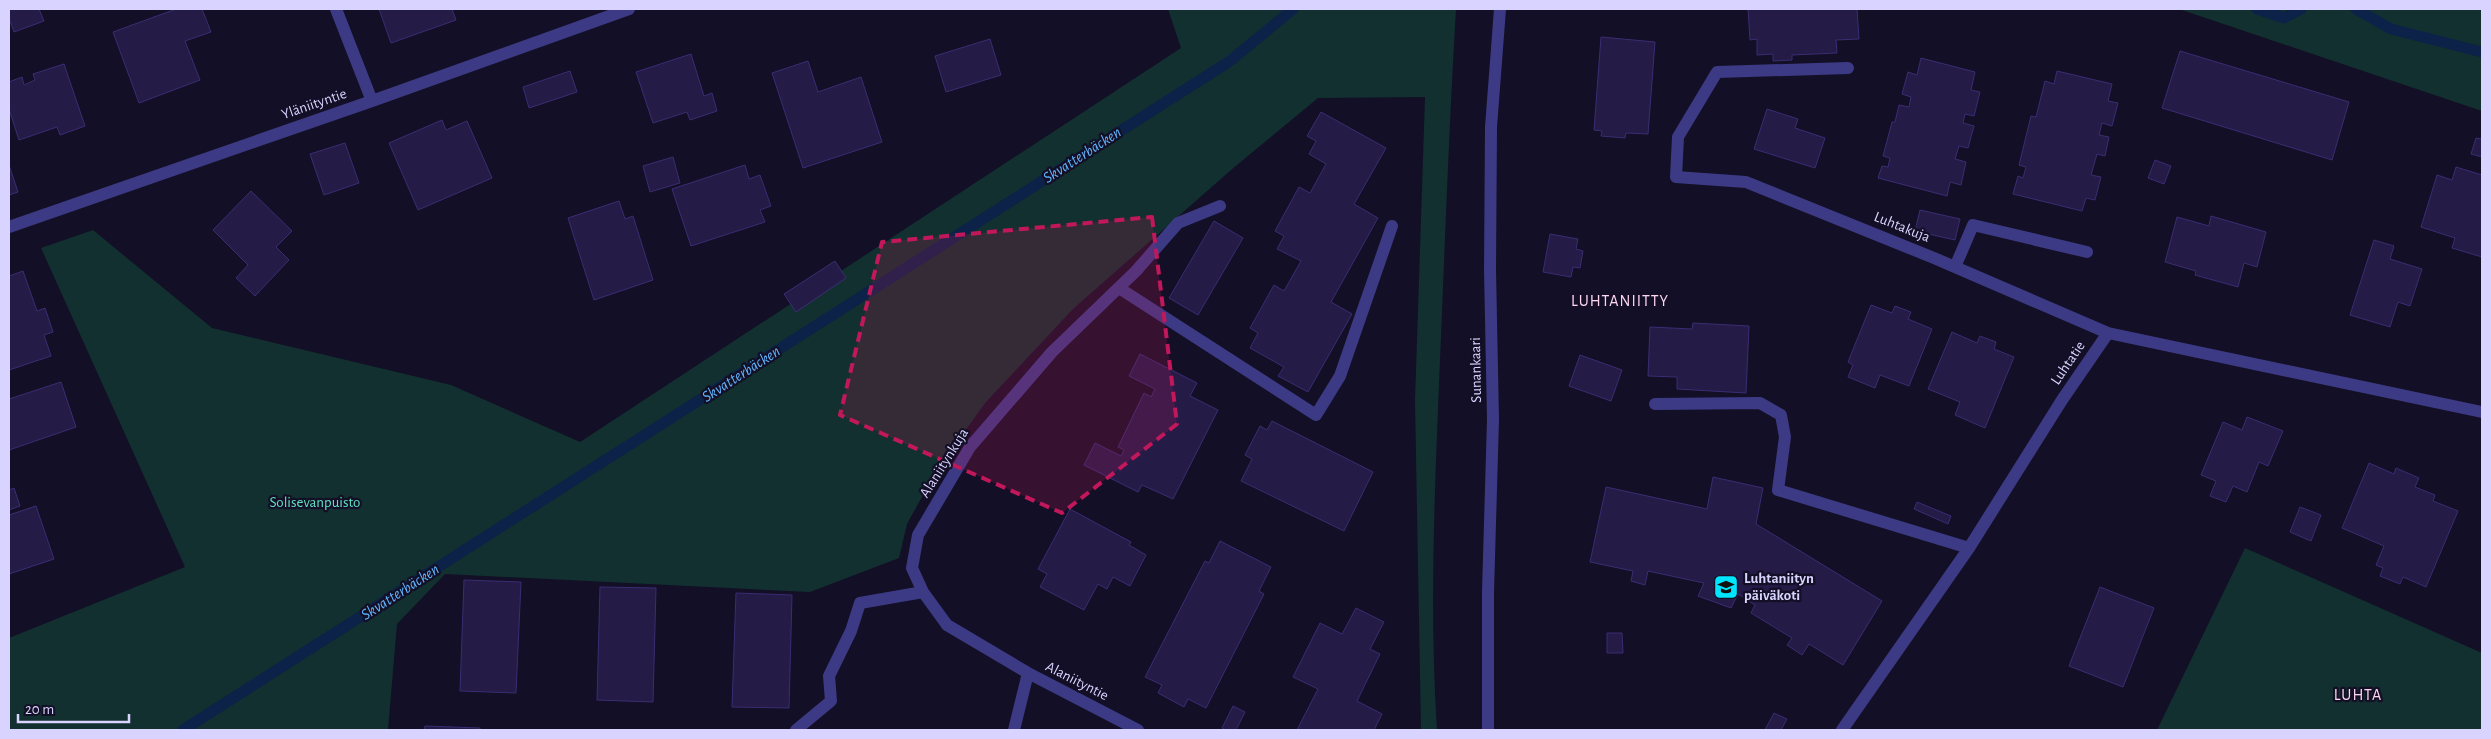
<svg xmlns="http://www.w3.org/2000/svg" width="2491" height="739" font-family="'Alegreya Sans',sans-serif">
	<rect width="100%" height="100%" fill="#130f26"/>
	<path fill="#12302f" d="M 1168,9 L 1456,9 C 1449,126 1445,243 1440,360 C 1435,483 1429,607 1437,730 L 1421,730 L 1415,401 L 1425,97 L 1318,98 L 1231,170 L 1073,309 L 986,402 L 938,468 L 907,524 L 899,558 L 810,592 L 445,574 L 397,624 L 388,730 L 9,730 L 9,638 L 185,567 L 41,248 L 93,230 L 212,328 L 451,385 L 580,442 L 1181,48 Z
		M 2179,9 L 2482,9 L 2482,111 Z
		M 2245,548 L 2482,653 L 2482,730 L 2157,730 Z"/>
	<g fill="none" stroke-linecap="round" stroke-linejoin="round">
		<path stroke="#0c2248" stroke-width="11" d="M 2257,9 L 2284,18 L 2301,9
			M 2356,9 L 2391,29 L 2482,52
			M 183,730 L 1230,61 L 1293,9"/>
	</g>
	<path fill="#241b47" stroke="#3b2d73" d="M 9,9 L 39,9 L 44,21 L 14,32 L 10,21 L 9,22 Z
		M 176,9 L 202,9 L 211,32 L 185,41 L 200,80 L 139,103 L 113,32 Z
		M 379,9 L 452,9 L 456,20 L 391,43 Z
		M 1748,9 L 1857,9 L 1859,39 L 1836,40 L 1837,53 L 1792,55 L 1792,60 L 1773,61 L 1773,54 L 1757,55 L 1757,39 L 1750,40 Z
		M 1601,37 L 1655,42 L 1648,134 L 1626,133 L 1625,138 L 1601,136 L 1602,131 L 1594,130 Z
		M 990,39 L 1001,75 L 946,92 L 935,56 Z
		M 2180,51 L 2349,102 L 2332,160 L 2162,108 Z
		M 691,54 L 704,96 L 712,93 L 717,111 L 690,120 L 687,112 L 653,123 L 636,72 Z
		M 1921,58 L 1975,72 L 1971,90 L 1980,92 L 1974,116 L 1965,114 L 1963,123 L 1974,126 L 1968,148 L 1959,146 L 1955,159 L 1966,162 L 1961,185 L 1950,182 L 1947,196 L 1878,178 L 1882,166 L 1888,167 L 1890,158 L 1883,156 L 1892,122 L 1895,122 L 1899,105 L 1909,107 L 1911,97 L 1902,94 L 1908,72 L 1917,75 Z
		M 808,61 L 818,92 L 861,77 L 882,142 L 803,168 L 772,73 Z
		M 64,64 L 85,126 L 60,135 L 57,127 L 19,140 L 9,109 L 9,82 L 22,77 L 24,85 L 35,80 L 33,74 Z
		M 570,71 L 577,92 L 529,108 L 523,87 Z
		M 2057,71 L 2112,84 L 2108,101 L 2118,103 L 2112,126 L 2102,123 L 2099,135 L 2109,137 L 2105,156 L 2097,154 L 2091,175 L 2101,177 L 2095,200 L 2086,198 L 2082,211 L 2013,194 L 2018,176 L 2023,178 L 2026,167 L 2019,165 L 2031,116 L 2036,117 L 2045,81 L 2054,84 Z
		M 1767,109 L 1798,119 L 1795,128 L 1825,138 L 1815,168 L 1754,149 Z
		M 1321,112 L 1386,148 L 1354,204 L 1378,218 L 1331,302 L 1352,314 L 1308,392 L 1278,376 L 1284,367 L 1250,348 L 1258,333 L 1250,328 L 1274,285 L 1284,291 L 1301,261 L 1277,249 L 1284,236 L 1275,231 L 1299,187 L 1310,193 L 1326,164 L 1309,154 L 1316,141 L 1307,136 Z
		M 442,120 L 446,130 L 467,121 L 492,178 L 418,210 L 389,143 Z
		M 2476,138 L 2482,139 L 2482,157 L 2471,154 Z
		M 345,143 L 359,183 L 324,195 L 310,154 Z
		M 673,157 L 680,183 L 650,192 L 643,166 Z
		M 2155,160 L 2171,166 L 2164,184 L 2148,178 Z
		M 9,165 L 18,192 L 9,195 Z
		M 745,165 L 749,179 L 760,175 L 771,206 L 760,210 L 765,222 L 691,246 L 672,189 Z
		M 2456,167 L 2482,175 L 2482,257 L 2452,248 L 2455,238 L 2421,227 L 2437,175 L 2452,180 Z
		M 251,191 L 292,231 L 276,247 L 289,260 L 255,296 L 236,278 L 248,265 L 213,230 Z
		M 619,201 L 625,219 L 633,216 L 653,280 L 594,300 L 568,218 Z
		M 1920,210 L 1960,219 L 1955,240 L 1915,231 Z
		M 2211,216 L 2266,232 L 2257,267 L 2244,263 L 2238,287 L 2195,275 L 2196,271 L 2165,262 L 2177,217 L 2209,226 Z
		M 1214,221 L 1243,238 L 1198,315 L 1169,298 Z
		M 1550,234 L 1578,239 L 1576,249 L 1583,251 L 1580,268 L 1573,267 L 1571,277 L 1543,272 Z
		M 2374,240 L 2394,246 L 2390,259 L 2422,269 L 2410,306 L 2398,302 L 2390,327 L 2350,315 Z
		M 835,261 L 846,278 L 796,312 L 784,294 Z
		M 23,271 L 37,311 L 45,308 L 53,332 L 44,335 L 51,356 L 9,370 L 9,276 Z
		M 1871,305 L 1892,313 L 1895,306 L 1911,312 L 1908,319 L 1932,329 L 1909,386 L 1880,375 L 1875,388 L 1848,377 L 1853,365 L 1848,362 Z
		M 1693,323 L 1749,326 L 1746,393 L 1677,389 L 1677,377 L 1648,376 L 1650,327 L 1692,329 Z
		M 1952,332 L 1977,343 L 1980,336 L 1996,342 L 1994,349 L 2014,357 L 1985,428 L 1955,415 L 1960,402 L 1928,389 Z
		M 1140,354 L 1197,383 L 1190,396 L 1218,410 L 1173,499 L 1142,485 L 1138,492 L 1084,465 L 1095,443 L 1121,456 L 1124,450 L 1118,447 L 1144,393 L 1151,397 L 1155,389 L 1129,376 Z
		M 1580,355 L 1622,370 L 1611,401 L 1569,386 Z
		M 61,382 L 76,427 L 9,450 L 9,399 Z
		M 2247,417 L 2283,431 L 2268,466 L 2259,462 L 2247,492 L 2233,486 L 2226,502 L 2210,496 L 2216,481 L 2201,475 L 2223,422 L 2242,430 Z
		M 1272,421 L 1373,472 L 1344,531 L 1241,481 L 1252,459 L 1245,455 L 1260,426 L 1267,430 Z
		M 2369,463 L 2394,474 L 2396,468 L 2419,478 L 2415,487 L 2435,495 L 2433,501 L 2458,511 L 2426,587 L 2403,577 L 2400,584 L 2380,576 L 2383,568 L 2376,565 L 2384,546 L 2342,528 Z
		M 1713,477 L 1763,488 L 1756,524 L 1882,601 L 1843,665 L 1809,644 L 1802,655 L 1787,645 L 1792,638 L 1751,613 L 1755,605 L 1738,594 L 1731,608 L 1698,596 L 1704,583 L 1648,571 L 1645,585 L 1631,581 L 1633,571 L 1590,562 L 1606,487 L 1707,509 Z
		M 14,488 L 20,506 L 9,510 L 9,490 Z
		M 1917,502 L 1951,516 L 1948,524 L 1914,509 Z
		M 36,506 L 54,559 L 9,574 L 9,515 Z
		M 2300,507 L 2321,515 L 2311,541 L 2290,532 Z
		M 1070,509 L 1131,542 L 1129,545 L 1146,555 L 1130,586 L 1113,577 L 1107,589 L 1098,584 L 1084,610 L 1040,587 L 1047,574 L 1038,569 Z
		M 1220,541 L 1271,567 L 1259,591 L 1264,594 L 1206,708 L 1188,699 L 1184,707 L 1158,693 L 1162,685 L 1145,677 L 1205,561 L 1209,563 Z
		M 464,580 L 521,582 L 516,693 L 460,691 Z
		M 600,587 L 656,588 L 653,702 L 597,700 Z
		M 2100,587 L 2154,608 L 2123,687 L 2069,666 Z
		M 736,593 L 792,595 L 789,708 L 732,707 Z
		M 1356,608 L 1384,622 L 1370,649 L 1380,654 L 1357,701 L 1382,714 L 1374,730 L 1297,730 L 1318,689 L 1293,677 L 1320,623 L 1342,634 Z
		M 1607,633 L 1622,633 L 1623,653 L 1607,653 Z
		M 1233,706 L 1245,712 L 1236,730 L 1226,730 L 1222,728 Z
		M 1774,713 L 1787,719 L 1781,730 L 1765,730 Z
		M 425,726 L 480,728 L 480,730 L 424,730 Z"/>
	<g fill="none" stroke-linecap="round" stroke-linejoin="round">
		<path stroke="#3d3a85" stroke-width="12" d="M 336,9 L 372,101
			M 1848,68 L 1717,72 L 1678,137 L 1676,177 L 1746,182 L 1934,258 L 2108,333 L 2482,412
			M 9,227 L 372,101 L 629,9
			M 1955,267 L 1973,225 L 2087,252
			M 1119,288 L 1316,415 L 1340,376 L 1392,226
			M 1655,404 L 1760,403 L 1781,415 L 1785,437 L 1778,490 L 1969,548
			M 796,730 L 831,701 L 829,676 L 851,631 L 860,603 L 923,592
			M 1014,730 L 1028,673
			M 1138,730 L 1028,673 L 947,625 L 923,592 L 912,568 L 918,535 L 970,447 L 1052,352 L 1136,271 L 1178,223 L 1220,206
			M 1488,730 L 1488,592 L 1493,419 L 1490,270 L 1491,127 L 1500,9
			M 1842,730 L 1969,548 L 2062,400 L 2108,333"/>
	</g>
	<path fill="#c2185b" fill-opacity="0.2" stroke="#c2185b" stroke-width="4" stroke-dasharray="10 6" stroke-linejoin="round" d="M 1152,217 L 1177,424 L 1062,513 L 840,415 L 882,242 Z"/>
	<defs>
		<symbol id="school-square" viewBox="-11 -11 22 22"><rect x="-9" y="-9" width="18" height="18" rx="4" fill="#00e5ff" stroke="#130f26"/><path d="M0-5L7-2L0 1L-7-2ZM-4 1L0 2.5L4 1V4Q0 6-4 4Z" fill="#111"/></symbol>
	</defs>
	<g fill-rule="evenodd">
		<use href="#school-square" x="1712" y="573" width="28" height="28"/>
	</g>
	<g text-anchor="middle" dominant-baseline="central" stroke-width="4.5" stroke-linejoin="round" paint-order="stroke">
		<g font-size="15" fill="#d9d4ff" stroke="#130f26">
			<text transform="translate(314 104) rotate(-19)">Yläniityntie</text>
			<text transform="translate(1902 227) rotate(22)">Luhtakuja</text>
			<text transform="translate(2068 363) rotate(-56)">Luhtatie</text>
			<text transform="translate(1476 370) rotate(-91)">Sunankaari</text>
			<text transform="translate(944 463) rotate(-58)">Alaniitynkuja</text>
			<text transform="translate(1077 681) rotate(27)">Alaniityntie</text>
		</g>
		<g font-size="15" fill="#5fe0c0" stroke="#130f26">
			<text x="315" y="502">Solisevanpuisto</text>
		</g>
		<g font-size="15" font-weight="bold" fill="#d9d4ff" stroke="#130f26" text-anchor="start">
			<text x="1744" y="578">Luhtaniityn<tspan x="1744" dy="17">päiväkoti</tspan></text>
		</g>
		<g font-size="16" font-style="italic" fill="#62b6ff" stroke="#130f26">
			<text transform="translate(1082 155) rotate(-33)">Skvatterbäcken</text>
			<text transform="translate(741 374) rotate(-33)">Skvatterbäcken</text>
			<text transform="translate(400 592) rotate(-33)">Skvatterbäcken</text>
		</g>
		<g font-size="16" letter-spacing="1" fill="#ffd6f0" stroke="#130f26">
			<text x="1620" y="301">LUHTANIITTY</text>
			<text x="2358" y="695">LUHTA</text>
		</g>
	</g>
	<rect width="2491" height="739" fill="none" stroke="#d9d4ff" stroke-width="20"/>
	<path d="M18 714v8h111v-8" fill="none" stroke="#d9d4ff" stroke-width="2.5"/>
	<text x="25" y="714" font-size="15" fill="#d9d4ff" stroke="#130f26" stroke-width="4" paint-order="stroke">20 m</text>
</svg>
